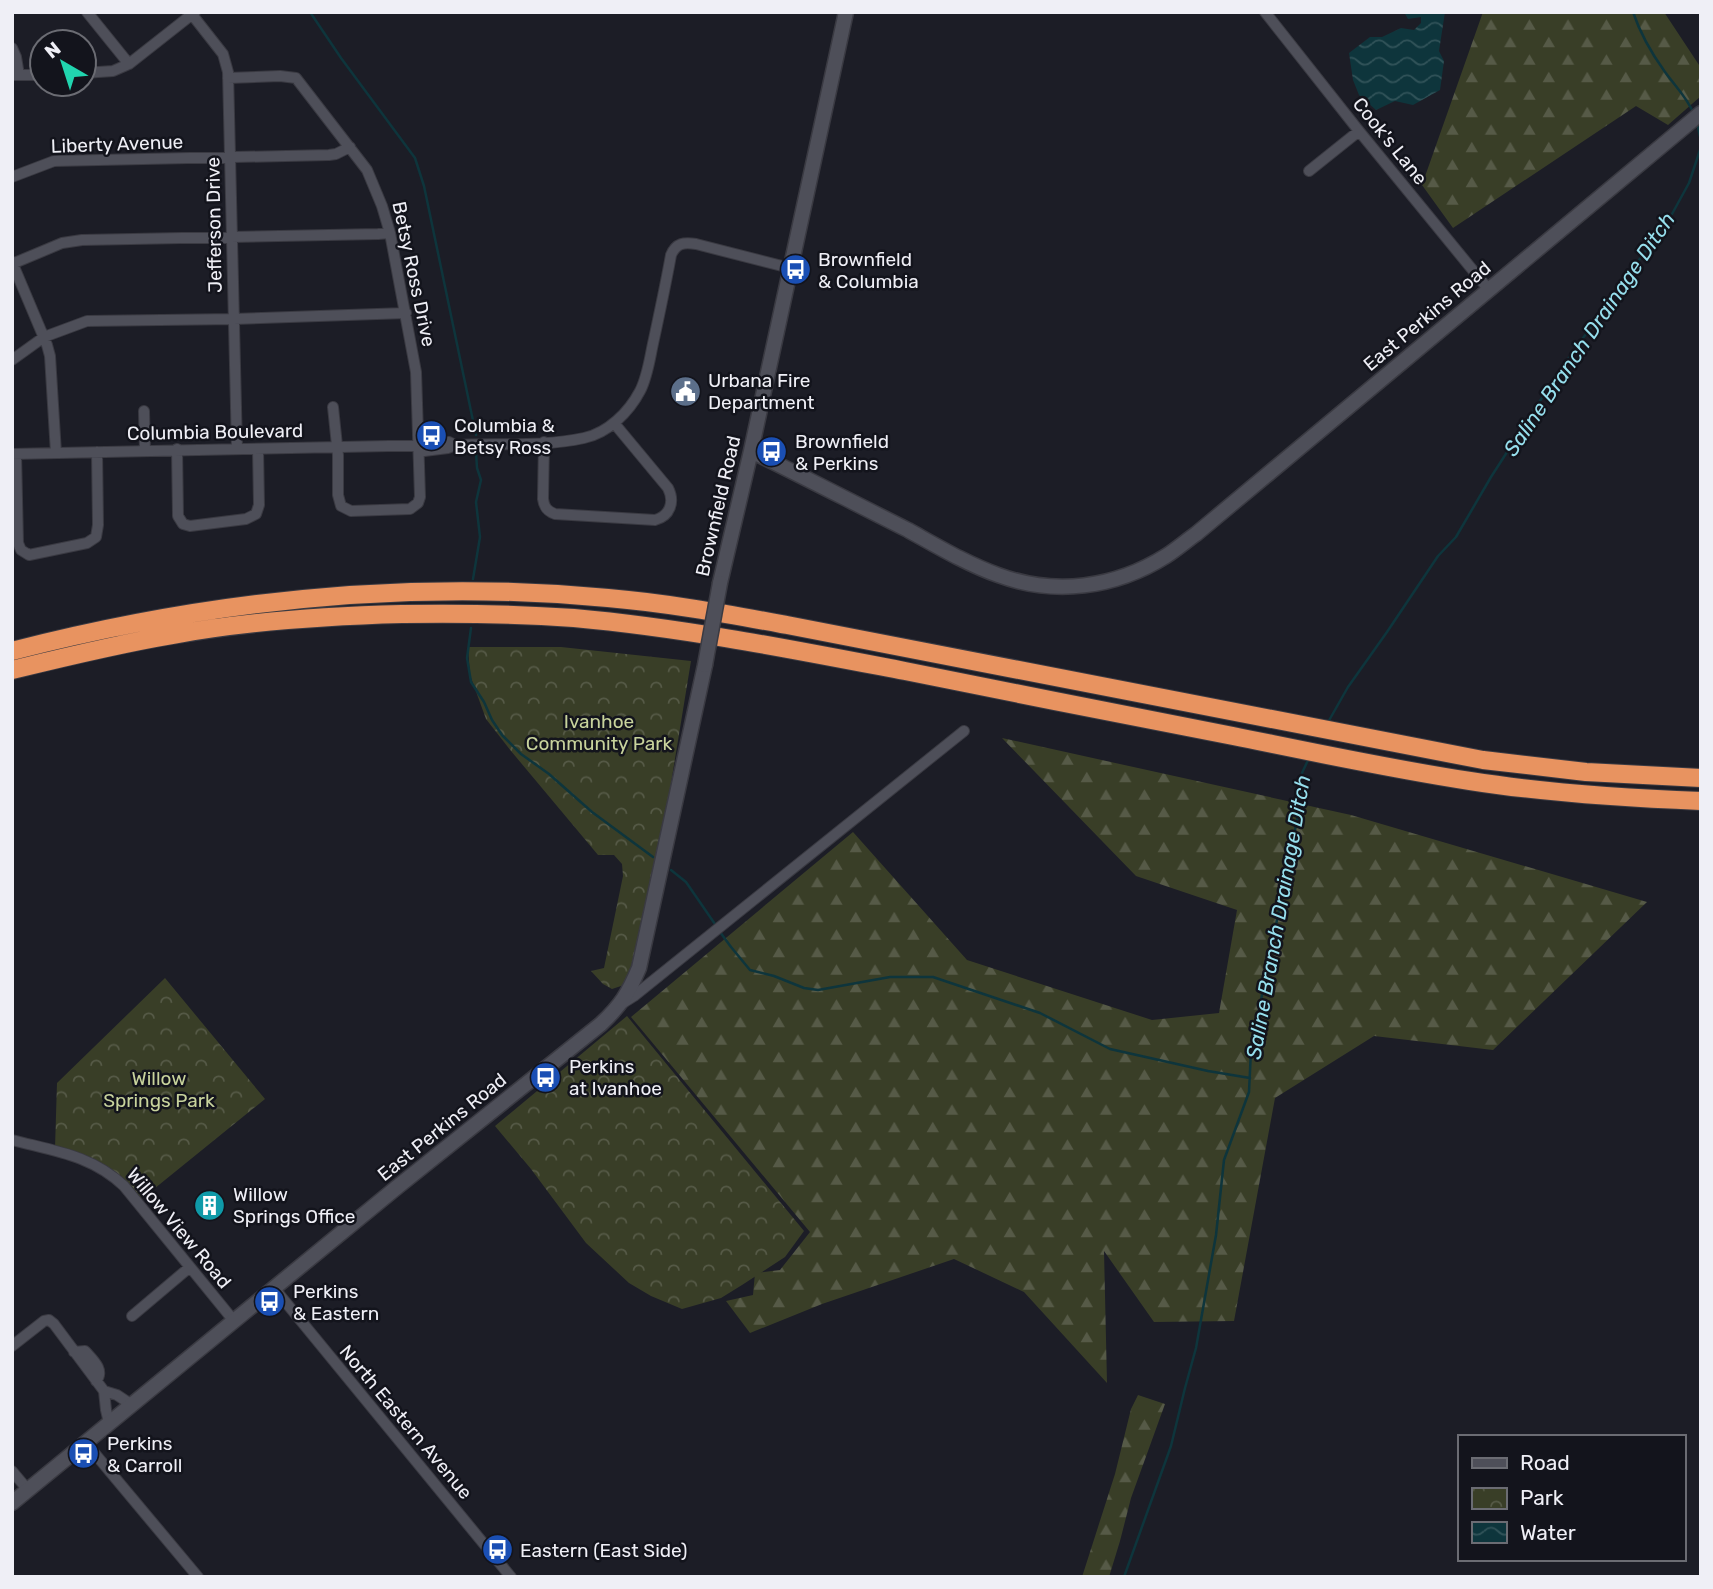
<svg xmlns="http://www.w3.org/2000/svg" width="1713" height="1589" font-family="Rubik,sans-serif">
	<defs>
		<pattern id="forest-firs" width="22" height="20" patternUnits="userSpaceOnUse" patternTransform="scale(1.75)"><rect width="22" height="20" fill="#393e27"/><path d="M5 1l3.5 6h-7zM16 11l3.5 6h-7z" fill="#565a47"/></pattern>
		<pattern id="park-crowns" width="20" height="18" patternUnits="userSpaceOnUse" patternTransform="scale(1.75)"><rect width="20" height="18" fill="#393e27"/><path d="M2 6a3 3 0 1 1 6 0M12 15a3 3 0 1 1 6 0" fill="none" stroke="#565a47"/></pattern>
		<pattern id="water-waves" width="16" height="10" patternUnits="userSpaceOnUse" patternTransform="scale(1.75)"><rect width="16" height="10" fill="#0e353c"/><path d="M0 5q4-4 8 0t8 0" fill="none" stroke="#315359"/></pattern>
	</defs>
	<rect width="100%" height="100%" fill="#1c1d26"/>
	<path fill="url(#forest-firs)" d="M 1483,12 L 1664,12 L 1701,68 L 1701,96 L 1668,125 L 1636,106 L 1453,228 L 1422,185 Z
		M 1002,738 L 1351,815 L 1647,902 L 1493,1050 L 1374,1036 L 1275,1098 L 1234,1321 L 1154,1322 L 1104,1251 L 1107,1383 L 1024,1292 L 954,1259 L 822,1304 L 750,1333 L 726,1301 L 753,1295 L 755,1273 L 780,1270 L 810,1232 L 631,1017 L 853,832 L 967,960 L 1152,1020 L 1219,1013 L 1237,910 L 1136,876 Z
		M 1138,1395 L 1165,1404 L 1131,1498 L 1120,1541 L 1109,1577 L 1082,1577 L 1115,1474 L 1131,1409 Z"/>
	<path fill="url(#park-crowns)" d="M 468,647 L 561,647 L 691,661 L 664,826 L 638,952 L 627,984 L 612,989 L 603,984 L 591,971 L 604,968 L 623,876 L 622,864 L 614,855 L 598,855 L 511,751 L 486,719 L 470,675 Z
		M 165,978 L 265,1099 L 144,1197 L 140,1198 L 118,1177 L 55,1148 L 57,1083 Z
		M 627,1016 L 804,1231 L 785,1257 L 742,1285 L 721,1298 L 682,1309 L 651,1296 L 629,1283 L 586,1243 L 531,1169 L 495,1126 Z"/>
	<path fill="url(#water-waves)" d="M 1404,12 L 1445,12 L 1439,51 L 1444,61 L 1440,90 L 1413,105 L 1395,101 L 1376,110 L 1359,95 L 1353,80 L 1349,53 L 1370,37 L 1382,37 L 1401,28 L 1414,30 L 1421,23 L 1421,17 L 1408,19 Z"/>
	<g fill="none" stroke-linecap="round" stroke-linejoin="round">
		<path stroke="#0e353c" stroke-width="2.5" d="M 310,12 L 341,58 L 415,158 L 424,186 L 476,435
			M 1633,12 C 1640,33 1652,54 1665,72 C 1675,86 1687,97 1694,114
			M 1697,123 L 1701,141
			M 473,579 L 480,537 L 476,502 L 481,480 L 477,468 L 476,452
			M 471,628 L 467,658 L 471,682 L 484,702 L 492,720 L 502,735 L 521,754 L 549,774 L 592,812 L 653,857
			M 1327,724 L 1348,687 L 1387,632 L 1438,556 L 1456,537 L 1491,477 L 1558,373 L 1672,214 L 1689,183 L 1701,147
			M 671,870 L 686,882 L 717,927
			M 720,932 L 731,947 L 750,970 L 774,976 L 804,988 L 818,990 L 890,977 L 933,977 L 1040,1013 L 1110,1049 L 1208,1071 L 1250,1078
			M 1124,1577 L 1171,1446 L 1185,1388 L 1196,1348 L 1216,1235 L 1224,1160 L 1249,1092 L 1251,1050 L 1302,795 L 1302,773 L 1309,758"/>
		<defs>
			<path id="street" d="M 87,12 L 129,64
				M 190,12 L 223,54 L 228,72 L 237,449
				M 1265,12 L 1359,131 L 1489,290
				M 12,48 L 16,57 L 19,75
				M 84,73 L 113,71 L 129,64 L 195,12
				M 12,75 L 42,75
				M 228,78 L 280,76 L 296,78 L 367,170 L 382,206 L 390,233 L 416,372 L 420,497 L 418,503 L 410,509 L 351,511 L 341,506 L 338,495 L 338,455 L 333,407
				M 1309,171 L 1359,131
				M 12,177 L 54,161 L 329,155 L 336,154 L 350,147
				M 12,262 L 47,345 L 50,356 L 56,453
				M 12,264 L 62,243 L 82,240 L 378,234 L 390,233
				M 12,360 L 44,337 L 87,321 L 234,319 L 406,313
				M 144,411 L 145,451
				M 544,442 L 543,499 C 544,507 547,511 555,514 L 655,520 C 670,516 675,502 668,488 L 614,423
				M 418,446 L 424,440 L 449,442 L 455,445
				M 177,449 L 178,516 L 183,524 L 190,526 L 246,519 L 256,514 L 259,505 L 258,449
				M 12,454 L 389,446 L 418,446 L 424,451 L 448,448 L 455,445 C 497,443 543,447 584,438 C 608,433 629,412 640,391 C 648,376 650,356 654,339 C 660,311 666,283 671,255 C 676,243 684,242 696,244 L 790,268
				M 16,454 L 18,543 L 21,550 L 29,555 L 87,543 L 96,537 L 98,525 L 97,452
				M 623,1003 L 634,996 L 964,731
				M 12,1140 C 54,1151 91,1155 124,1186 L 234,1321
				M 274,1288 L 511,1577
				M 132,1316 L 190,1267
				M 12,1346 L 44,1321 L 49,1320 L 54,1324 L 104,1391 L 106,1410 L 109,1423
				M 74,1352 L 85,1351 C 93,1360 105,1370 96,1381
				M 104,1391 L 117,1395 L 132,1405
				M 86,1443 L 198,1577
				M 12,1471 L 28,1490"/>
			<path id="secondary" d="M 751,451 C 804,477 856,504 908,530 C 937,546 967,564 998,575 C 1055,596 1115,588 1166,556 C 1177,549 1186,541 1196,534 L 1701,113
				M 720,583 L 751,451 L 846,12
				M 12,1503 L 396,1188 L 601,1024 C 621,1005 628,994 639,968 L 705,665"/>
			<path id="highway" d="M 12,651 C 206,601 408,579 608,598 C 668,603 727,614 787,625 L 1483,760 L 1586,772 L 1701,778
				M 12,670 C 65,657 118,644 172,635 C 248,621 325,616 402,614 C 459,613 517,614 574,618 C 685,628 795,650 905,671 C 1014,693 1124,715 1233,736 C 1312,752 1391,769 1470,781 C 1546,793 1623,798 1701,801"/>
		</defs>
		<use href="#street" stroke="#3a3a42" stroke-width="12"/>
		<use href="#secondary" stroke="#3a3a42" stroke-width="17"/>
		<use href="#highway" stroke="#3a3a42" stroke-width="20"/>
		<use href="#street" stroke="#4e4f59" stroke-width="10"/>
		<use href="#secondary" stroke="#4e4f59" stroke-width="14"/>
		<use href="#highway" stroke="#e89360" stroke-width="18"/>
		<defs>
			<path id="secondary-bridge" d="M 705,665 L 720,583"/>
		</defs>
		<use href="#secondary-bridge" stroke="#3a3a42" stroke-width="17" stroke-linecap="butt"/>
		<use href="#secondary-bridge" stroke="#4e4f59" stroke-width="14"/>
	</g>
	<defs>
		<symbol id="bus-disc" viewBox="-11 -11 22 22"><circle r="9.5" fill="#1a4fb4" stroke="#13141c"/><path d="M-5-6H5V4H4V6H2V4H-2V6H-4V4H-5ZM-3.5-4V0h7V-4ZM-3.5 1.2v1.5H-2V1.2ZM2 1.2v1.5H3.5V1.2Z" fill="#fff"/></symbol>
		<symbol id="civic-disc" viewBox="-11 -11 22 22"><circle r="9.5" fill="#5c6f8a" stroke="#13141c"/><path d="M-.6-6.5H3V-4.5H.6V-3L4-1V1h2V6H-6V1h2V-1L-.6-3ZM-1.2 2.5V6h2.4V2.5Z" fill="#fff"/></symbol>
		<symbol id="building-disc" viewBox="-11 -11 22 22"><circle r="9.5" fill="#0f9aa8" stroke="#13141c"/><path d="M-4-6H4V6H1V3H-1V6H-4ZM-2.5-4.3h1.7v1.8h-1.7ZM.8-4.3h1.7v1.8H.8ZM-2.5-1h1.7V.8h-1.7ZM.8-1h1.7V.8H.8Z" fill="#fff"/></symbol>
	</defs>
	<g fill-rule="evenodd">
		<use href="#bus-disc" x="778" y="252" width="35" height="35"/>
		<use href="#civic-disc" x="668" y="374" width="35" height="35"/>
		<use href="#bus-disc" x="414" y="418" width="35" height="35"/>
		<use href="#bus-disc" x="754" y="434" width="35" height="35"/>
		<use href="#bus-disc" x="528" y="1060" width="35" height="35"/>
		<use href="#building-disc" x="192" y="1188" width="35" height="35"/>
		<use href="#bus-disc" x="252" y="1284" width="35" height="35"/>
		<use href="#bus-disc" x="66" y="1436" width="35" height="35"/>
		<use href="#bus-disc" x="480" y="1532" width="35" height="35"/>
	</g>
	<g text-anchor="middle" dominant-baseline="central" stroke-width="5" stroke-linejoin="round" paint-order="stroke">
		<g font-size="19" fill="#efeff6" stroke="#13141c">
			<text transform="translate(1390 141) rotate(51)">Cook's Lane</text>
			<text transform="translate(117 144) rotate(-2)">Liberty Avenue</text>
			<text transform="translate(214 225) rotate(-91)">Jefferson Drive</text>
			<text transform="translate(414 274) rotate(78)">Betsy Ross Drive</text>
			<text transform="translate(1427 316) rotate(-40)">East Perkins Road</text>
			<text transform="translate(215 432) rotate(-1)">Columbia Boulevard</text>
			<text transform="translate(718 506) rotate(-77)">Brownfield Road</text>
			<text transform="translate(442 1127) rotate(-39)">East Perkins Road</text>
			<text transform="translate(179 1228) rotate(50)">Willow View Road</text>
			<text transform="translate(406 1422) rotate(50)">North Eastern Avenue</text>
		</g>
		<g font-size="19" fill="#efeff6" stroke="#13141c" text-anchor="start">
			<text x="818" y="259">Brownfield<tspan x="818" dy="22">&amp; Columbia</tspan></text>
			<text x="708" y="380">Urbana Fire<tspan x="708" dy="22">Department</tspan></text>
			<text x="454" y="425">Columbia &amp;<tspan x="454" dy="22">Betsy Ross</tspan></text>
			<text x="795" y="441">Brownfield<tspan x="795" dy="22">&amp; Perkins</tspan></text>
			<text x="569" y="1066">Perkins<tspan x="569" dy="22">at Ivanhoe</tspan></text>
			<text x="233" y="1194">Willow<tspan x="233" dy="22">Springs Office</tspan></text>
			<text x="293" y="1291">Perkins<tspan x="293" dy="22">&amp; Eastern</tspan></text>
			<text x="107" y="1443">Perkins<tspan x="107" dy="22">&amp; Carroll</tspan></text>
			<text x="520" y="1550">Eastern (East Side)</text>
		</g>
		<g font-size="19" fill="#c8d39c" stroke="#13141c">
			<text x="599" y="721">Ivanhoe<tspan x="599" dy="22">Community Park</tspan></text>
			<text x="159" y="1078">Willow<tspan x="159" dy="22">Springs Park</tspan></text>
		</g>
		<g font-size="21" font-style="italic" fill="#96dfed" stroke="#13141c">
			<text transform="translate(1589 334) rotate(-56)">Saline Branch Drainage Ditch</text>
			<text transform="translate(1278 917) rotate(-80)">Saline Branch Drainage Ditch</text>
		</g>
	</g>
	<rect width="1713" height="1589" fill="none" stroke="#efeff6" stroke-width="28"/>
	<rect x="1458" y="1435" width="228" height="126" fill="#13141c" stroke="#6b6c73" stroke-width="2"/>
	<rect x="1472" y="1458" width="35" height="10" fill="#4e4f59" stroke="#6b6c73" stroke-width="2"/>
	<text x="1520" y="1470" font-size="21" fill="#efeff6">Road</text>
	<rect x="1472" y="1488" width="35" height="21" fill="url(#park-crowns)" stroke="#6b6c73" stroke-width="2"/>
	<text x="1520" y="1505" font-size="21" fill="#efeff6">Park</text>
	<rect x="1472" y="1522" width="35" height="21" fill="url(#water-waves)" stroke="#6b6c73" stroke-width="2"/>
	<text x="1520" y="1540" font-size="21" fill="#efeff6">Water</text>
	<g transform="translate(63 63) rotate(321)"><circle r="33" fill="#13141c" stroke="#6b6c73" stroke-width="2"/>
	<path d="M0-5L12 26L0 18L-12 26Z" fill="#21d5af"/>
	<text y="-10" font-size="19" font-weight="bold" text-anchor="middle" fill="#efeff6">N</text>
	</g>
</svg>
